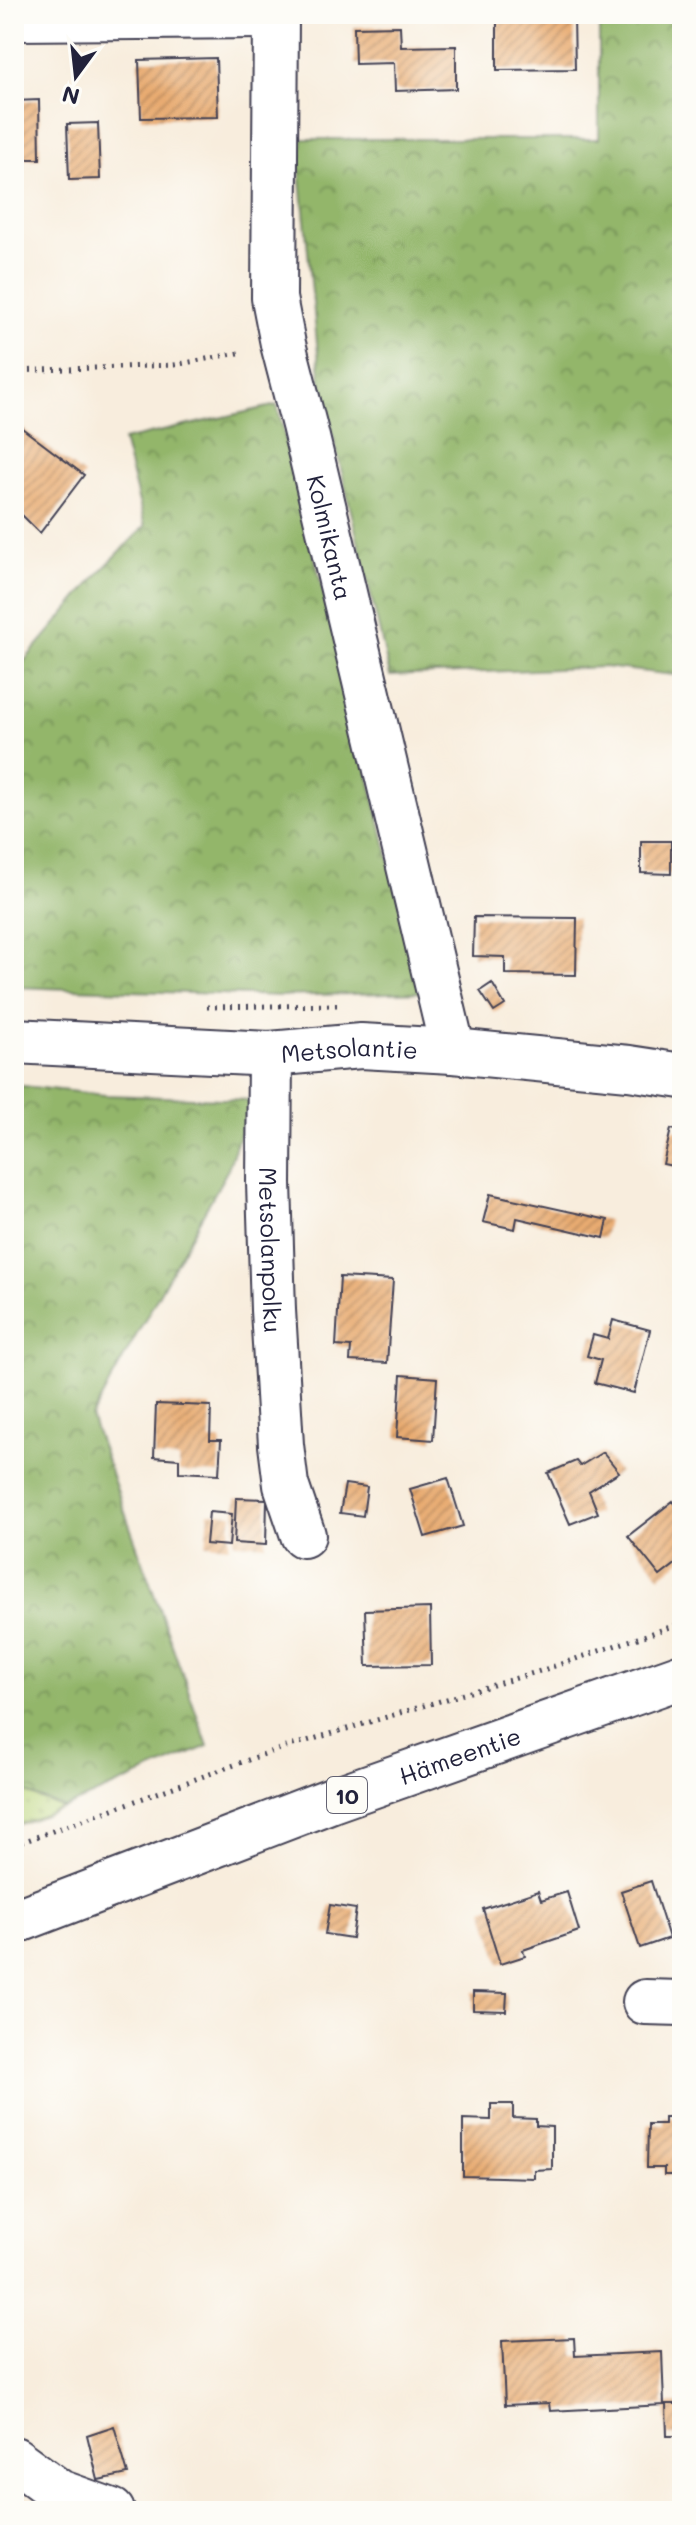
<svg xmlns="http://www.w3.org/2000/svg" width="696" height="2525" font-family="Mali,sans-serif">
	<defs>
		<pattern id="grass-dots" width="8" height="8" patternUnits="userSpaceOnUse" patternTransform="scale(2)"><rect width="8" height="8" fill="#bad57b"/><path d="M2 2h.1M6 6h.1" fill="none" stroke="#a0b76b" stroke-width="1.8" stroke-linecap="round"/></pattern>
		<pattern id="forest-crowns" width="20" height="18" patternUnits="userSpaceOnUse" patternTransform="scale(2)"><rect width="20" height="18" fill="#93b66b"/><path d="M2 6a3 3 0 1 1 6 0M12 15a3 3 0 1 1 6 0" fill="none" stroke="#789459"/></pattern>
		<pattern id="building-hatch" width="6" height="6" patternUnits="userSpaceOnUse" patternTransform="scale(2)"><rect width="6" height="6" fill="#e8ab71"/><path d="M-1 1l2-2M0 6l6-6M5 7l2-2" fill="none" stroke="#bc8b5e"/></pattern>
	</defs>
	<rect width="100%" height="100%" fill="#fdfcf7"/>
	<filter id="ink" filterUnits="userSpaceOnUse"><feTurbulence type="fractalNoise" baseFrequency=".0125" numOctaves="2"/><feDisplacementMap in="SourceGraphic" scale="16" xChannelSelector="R" yChannelSelector="G"/><feConvolveMatrix kernelMatrix="1 2 1 2 8 2 1 2 1" color-interpolation-filters="sRGB"/></filter>
	<filter id="wash" filterUnits="userSpaceOnUse"><feTurbulence type="fractalNoise" baseFrequency=".006" numOctaves="4" result="noise"/><feDisplacementMap in="SourceGraphic" scale="32" xChannelSelector="R" yChannelSelector="G"/><feGaussianBlur stdDeviation="1.8" result="paint"/><feColorMatrix in="noise" values="0 0 0 0 0 0 0 0 0 0 0 0 0 0 0 0 0 1.4 0 .05"/><feComposite in="paint" operator="in"/></filter>
	<g filter="url(#wash)">
		<rect width="100%" height="100%" fill="#f8eddd"/>
		<path fill="url(#grass-dots)" stroke="#6e7c5b" stroke-width="2" d="M 14,1788 L 64,1808 L 14,1826 Z"/>
		<path fill="url(#forest-crowns)" stroke="#5a6c53" stroke-width="2" d="M 599,14 L 682,14 L 682,676 L 604,667 L 390,676 L 321,384 L 297,139 L 599,139 Z
			M 277,405 L 422,992 L 281,996 L 14,987 L 14,673 L 100,572 L 145,526 L 123,440 Z
			M 14,1085 L 105,1095 L 251,1100 L 228,1169 L 91,1417 L 208,1746 L 64,1808 L 14,1788 Z"/>
		<g id="blocks">
			<path fill="url(#building-hatch)" d="M 497,16 L 574,16 L 575,69 L 497,70 Z
				M 400,26 L 401,47 L 456,46 L 456,89 L 395,91 L 394,63 L 355,64 L 354,27 Z
				M 216,58 L 218,117 L 141,118 L 139,60 Z
				M 39,100 L 40,159 L 14,159 L 14,101 Z
				M 98,123 L 100,179 L 69,180 L 67,124 Z
				M 14,422 L 84,475 L 40,533 L 14,507 Z
				M 641,841 L 671,841 L 671,874 L 641,873 Z
				M 474,917 L 577,918 L 576,975 L 505,974 L 505,957 L 473,956 Z
				M 492,983 L 505,1005 L 494,1012 L 480,991 Z
				M 671,1129 L 682,1131 L 682,1168 L 663,1164 Z
				M 490,1194 L 608,1220 L 604,1238 L 517,1218 L 515,1229 L 483,1222 Z
				M 340,1277 L 393,1280 L 387,1363 L 350,1361 L 351,1347 L 336,1346 Z
				M 613,1320 L 650,1330 L 634,1393 L 595,1383 L 601,1360 L 587,1356 L 593,1335 L 608,1339 Z
				M 401,1375 L 437,1378 L 433,1440 L 397,1437 Z
				M 156,1404 L 211,1406 L 210,1440 L 221,1440 L 219,1474 L 179,1472 L 179,1459 L 154,1457 Z
				M 603,1452 L 619,1472 L 589,1491 L 598,1513 L 570,1524 L 548,1473 L 576,1461 L 580,1466 Z
				M 448,1478 L 463,1526 L 425,1537 L 410,1489 Z
				M 345,1484 L 367,1487 L 363,1516 L 340,1513 Z
				M 236,1498 L 267,1499 L 266,1545 L 234,1543 Z
				M 673,1501 L 682,1512 L 682,1523 L 680,1525 L 682,1528 L 682,1559 L 660,1576 L 628,1536 Z
				M 209,1512 L 232,1514 L 229,1546 L 206,1544 Z
				M 430,1608 L 431,1665 L 367,1666 L 365,1610 Z
				M 651,1881 L 669,1938 L 640,1948 L 621,1891 Z
				M 538,1891 L 541,1900 L 567,1892 L 579,1931 L 523,1950 L 525,1956 L 500,1964 L 483,1909 Z
				M 330,1905 L 356,1909 L 352,1938 L 325,1934 Z
				M 473,1992 L 507,1993 L 506,2011 L 473,2010 Z
				M 491,2104 L 513,2104 L 513,2118 L 536,2119 L 536,2126 L 552,2127 L 552,2169 L 534,2170 L 534,2178 L 463,2176 L 463,2119 L 491,2120 Z
				M 664,2117 L 682,2117 L 682,2175 L 664,2175 L 664,2168 L 647,2168 L 648,2124 L 664,2124 Z
				M 574,2338 L 575,2356 L 662,2352 L 664,2405 L 550,2411 L 549,2403 L 505,2405 L 502,2341 Z
				M 666,2404 L 682,2404 L 682,2436 L 667,2436 Z
				M 114,2426 L 128,2474 L 98,2480 L 87,2435 Z"/>
		</g>
	</g>
	<g filter="url(#ink)">
		<use href="#blocks" fill-opacity="0" stroke="#424053" stroke-width="2"/>
		<g fill="none" stroke-linecap="round" stroke-linejoin="round">
			<defs>
				<g id="minor">
					<path id="s1" d="M 276,16 L 274,298 L 283,344 L 304,425 L 453,1051"/>
					<path d="M 14,18 L 276,16 L 276,14"/>
					<path id="s2" d="M 14,1041 L 270,1054 L 361,1046 L 453,1051 L 629,1068 L 682,1076"/>
					<path id="s3" d="M 270,1054 L 269,1183 L 273,1310 L 281,1445 L 286,1485 L 303,1535"/>
					<path d="M 645,2002 L 682,2003"/>
					<path d="M 14,2459 L 59,2492 L 112,2511"/>
				</g>
				<g id="highway">
					<path id="s4" d="M 14,1922 L 332,1800 L 682,1676"/>
				</g>
			</defs>
			<use href="#minor" stroke="#424053" stroke-width="48"/>
			<use href="#highway" stroke="#424053" stroke-width="48"/>
			<path stroke="#424053" stroke-width="5" stroke-dasharray="2 6" stroke-linecap="butt" d="M 14,371 L 174,365 L 244,352
				M 207,1007 L 337,1005
				M 14,1845 L 270,1752 L 540,1671 L 682,1623"/>
			<use href="#minor" stroke="#fff" stroke-width="44"/>
			<use href="#highway" stroke="#fff" stroke-width="44"/>
		</g>
	</g>
	<g text-anchor="middle" dominant-baseline="central" stroke-width="7" stroke-linejoin="round" paint-order="stroke">
		<rect fill="#fdfcf7" stroke="#646373" stroke-width="2" x="327" y="1777" width="40" height="36" rx="6"/>
		<g font-size="22" font-weight="bold" fill="#22223b">
			<text x="347" y="1795">10</text>
		</g>
		<g font-size="24" fill="#22223b" stroke="#fdfcf7">
			<text stroke="none"><textPath href="#s1" startOffset="528">Kolmikanta</textPath></text>
			<text stroke="none"><textPath href="#s2" startOffset="336">Metsolantie</textPath></text>
			<text stroke="none"><textPath href="#s3" startOffset="196">Metsolanpolku</textPath></text>
			<text stroke="none"><textPath href="#s4" startOffset="476">Hämeentie</textPath></text>
		</g>
	</g>
	<rect width="696" height="2525" fill="none" stroke="#fdfcf7" stroke-width="48"/>
	<g transform="translate(76 76) rotate(195)" stroke="#fdfcf7" stroke-width="6" paint-order="stroke">
	<path d="M0-6L14 30L0 20L-14 30Z" fill="#22223b"/>
	<text y="-12" font-size="22" font-weight="bold" text-anchor="middle" fill="#22223b">N</text>
	</g>
</svg>
